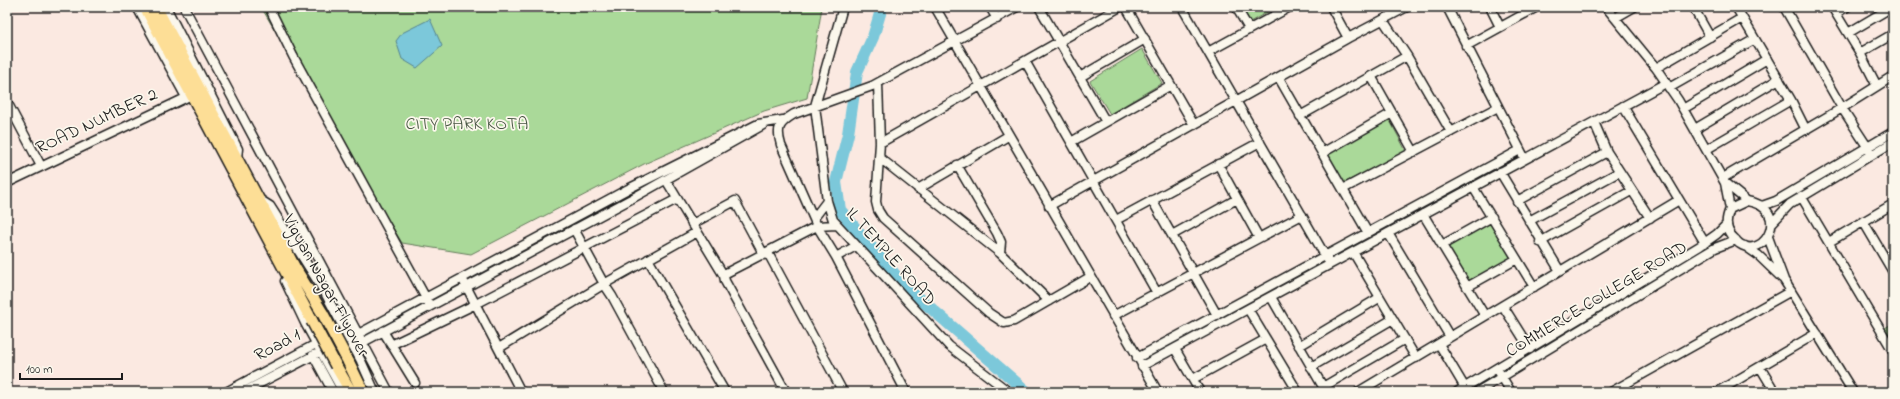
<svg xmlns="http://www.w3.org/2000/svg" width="1900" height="399" font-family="'Indie Flower',sans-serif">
	<rect width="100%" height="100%" fill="#fbe9e1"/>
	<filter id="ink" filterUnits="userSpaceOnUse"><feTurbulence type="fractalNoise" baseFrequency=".025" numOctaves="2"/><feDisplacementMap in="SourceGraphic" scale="8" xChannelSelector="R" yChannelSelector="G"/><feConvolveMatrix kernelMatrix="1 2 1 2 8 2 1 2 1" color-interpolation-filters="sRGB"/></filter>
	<g filter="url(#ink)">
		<path fill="#aad999" stroke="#637a5a" d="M 261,7 L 822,7 L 807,98 L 764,111 L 644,164 L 471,254 L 402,243 Z
			M 1242,7 L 1269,7 L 1271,10 L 1250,22 Z
			M 1142,49 L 1162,83 L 1110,114 L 1090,81 Z
			M 1389,119 L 1406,151 L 1344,183 L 1328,154 Z
			M 1490,220 L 1511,257 L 1468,283 L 1446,246 Z
			M 1893,323 L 1893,342 L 1885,328 Z"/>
		<path fill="#7bc8da" stroke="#55838e" d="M 430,19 L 442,46 L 417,68 L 402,59 L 396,41 L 402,33 Z"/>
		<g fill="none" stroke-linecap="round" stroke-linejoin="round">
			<path stroke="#7bc8da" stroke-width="12" d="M 882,7 L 873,37 L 857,72 L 848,134 L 836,182 L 840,210 L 902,283 L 1027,392"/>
			<defs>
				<path id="minor" d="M 137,7 L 186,97
					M 166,7 L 238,149 L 237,158
					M 184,7 L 389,392
					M 269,7 L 293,56 L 428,302
					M 843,7 L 815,106 L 827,201 L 833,220 L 949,346 L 1009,392
					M 935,7 L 1158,392
					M 990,7 L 997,19
					M 1039,7 L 1106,122
					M 1126,7 L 1194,125
					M 1182,7 L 1327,259
					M 1236,7 L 1249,29
					M 1331,7 L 1348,38
					M 1447,7 L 1523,155
					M 1490,7 L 1500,27
					M 1606,7 L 1656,68 L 1678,100 L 1725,183 L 1730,209
					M 1693,7 L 1710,37
					M 1736,7 L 1791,100 L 1806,130
					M 1784,7 L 1842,108 L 1872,154
					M 1832,7 L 1860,53 L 1877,86
					M 1836,13 L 1847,7
					M 1615,18 L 1634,7
					M 1383,20 L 1407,56 L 1451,132
					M 1848,33 L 1892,7
					M 1466,46 L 1537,7
					M 1208,52 L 1290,7
					M 1860,53 L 1893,34
					M 1025,61 L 1157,293
					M 1656,68 L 1742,18
					M 1371,76 L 1414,152
					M 1080,77 L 1145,39
					M 1279,78 L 1368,233
					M 878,83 L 880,143 L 876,202 L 878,210 L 883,218 L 989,313 L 1004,323 L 1014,321 L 1090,277
					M 1669,88 L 1755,39
					M 7,102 L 41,166
					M 1623,106 L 1705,243
					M 1683,109 L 1767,59
					M 1300,116 L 1407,56
					M 1594,122 L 1607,152 L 1650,218
					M 1695,129 L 1779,79
					M 1071,142 L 1171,85
					M 880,143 L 1120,7
					M 1707,149 L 1791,100
					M 1322,153 L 1392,113
					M 880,158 L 1000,253 L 1049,301
					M 1218,164 L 1259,238
					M 957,165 L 997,233 L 1001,242 L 1000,253
					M 1500,172 L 1560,271
					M 1723,178 L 1842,108 L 1893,76
					M 666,180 L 724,276
					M 7,183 L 196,93
					M 1725,183 L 1747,201
					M 1473,187 L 1534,287
					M 918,189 L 1008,136
					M 1343,189 L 1498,107
					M 1801,196 L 1893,351
					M 259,199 L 270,206 L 324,291 L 361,361 L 375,392
					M 1152,200 L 1217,315
					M 1517,201 L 1607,152
					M 1747,201 C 1792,208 1765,261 1740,244 C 1737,242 1734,238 1731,235 C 1725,227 1726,218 1730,209 Z
					M 1049,206 L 1348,38 L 1407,7
					M 1762,206 L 1776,201 L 1893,132
					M 1423,214 L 1485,316
					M 814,218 L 827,201
					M 1116,220 L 1260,142
					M 1529,221 L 1619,172
					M 1863,221 L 1893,272
					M 1772,223 L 1790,204 L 1893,142
					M 692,224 L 735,201 L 764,255
					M 574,229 L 604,284 L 612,296 L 664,392
					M 1388,233 L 1450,337
					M 1172,235 L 1237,199
					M 1768,237 L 1784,280 L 1853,392
					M 1540,242 L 1631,191
					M 1829,242 L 1893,204
					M 1442,245 L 1492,217
					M 1745,246 L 1758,255 L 1782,278
					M 1353,252 L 1416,358
					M 768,253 L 843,392
					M 836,257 L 856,246
					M 648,259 L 725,392
					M 285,281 L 305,323 L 343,392
					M 464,282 L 521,392
					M 1467,287 L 1517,259
					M 1271,297 L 1326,392
					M 1503,306 L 1530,349
					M 1248,309 L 1298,392
					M 1113,316 L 1302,215
					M 383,331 L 415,383
					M 1439,344 L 1467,391
					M 391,345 L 476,304 L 677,199
					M 1299,346 L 1379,298
					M 499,348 L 604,284 L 697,232
					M 1175,349 L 1200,392
					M 313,355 L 333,392
					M 1137,358 L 1520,150
					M 1142,366 L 1666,83
					M 1311,367 L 1393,319
					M 1760,367 L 1775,392
					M 1499,372 L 1511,392
					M 1193,379 L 1266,339
					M 1323,387 L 1405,339
					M 226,392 L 316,344 L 349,339 L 628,189 L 758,124 L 783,120
					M 243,392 L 320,352 L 354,347 L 633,198 L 763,125
					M 786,392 L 725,281 L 724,276 L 726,273 L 817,226 L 836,225
					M 906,392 L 836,257 L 817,226 L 781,145 C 776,128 779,123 794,114 L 872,86 L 1017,7
					M 1358,392 L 1679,200
					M 1457,392 L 1700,246 L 1717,234 L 1727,224
					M 1477,392 L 1700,257 L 1715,248 L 1736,240
					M 1611,392 L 1791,291
					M 1717,392 L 1817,333"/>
				<path id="major" d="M 145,7 L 312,321
					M 156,7 L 295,268 L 323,314
					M 348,361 L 363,392
					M 336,366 L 351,392"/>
			</defs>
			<use href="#minor" stroke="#1c1c1c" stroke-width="11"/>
			<use href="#major" stroke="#1c1c1c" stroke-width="14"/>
			<use href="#minor" stroke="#fbf7ec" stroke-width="8"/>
			<use href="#major" stroke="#fdde96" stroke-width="11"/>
			<defs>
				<path id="major-bridge" d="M 323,314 L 348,361
					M 312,321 L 336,366"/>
			</defs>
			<use href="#major-bridge" stroke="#1c1c1c" stroke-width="14" stroke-linecap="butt"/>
			<use href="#major-bridge" stroke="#fdde96" stroke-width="11"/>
		</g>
	</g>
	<g text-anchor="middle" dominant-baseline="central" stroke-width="3.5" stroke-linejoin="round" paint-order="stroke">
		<g font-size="18" fill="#1c1c1c" stroke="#fbf7ec">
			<text transform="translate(97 122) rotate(-25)">ROAD NUMBER 2</text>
			<text transform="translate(890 257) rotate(48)">IL TEMPLE ROAD</text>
			<text transform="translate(325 286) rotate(61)">Vigyan Nagar Flyover</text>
			<text transform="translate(1597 300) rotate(-31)">COMMERCE COLLEGE ROAD</text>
			<text transform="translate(278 346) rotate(-28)">Road 1</text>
		</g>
		<g font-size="18" fill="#475542" stroke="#fbf7ec">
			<text x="467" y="125">CITY PARK KOTA</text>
		</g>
	</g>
	<rect width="1900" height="399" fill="none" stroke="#fbf7ec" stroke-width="24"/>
	<rect x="12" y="12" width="1876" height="375" fill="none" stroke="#1c1c1c" stroke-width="1.5" filter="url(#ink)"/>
	<path d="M20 373v6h102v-6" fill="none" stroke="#1c1c1c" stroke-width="2"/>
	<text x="26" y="373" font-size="12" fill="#1c1c1c" stroke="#fbf7ec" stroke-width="3" paint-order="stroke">100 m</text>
</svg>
